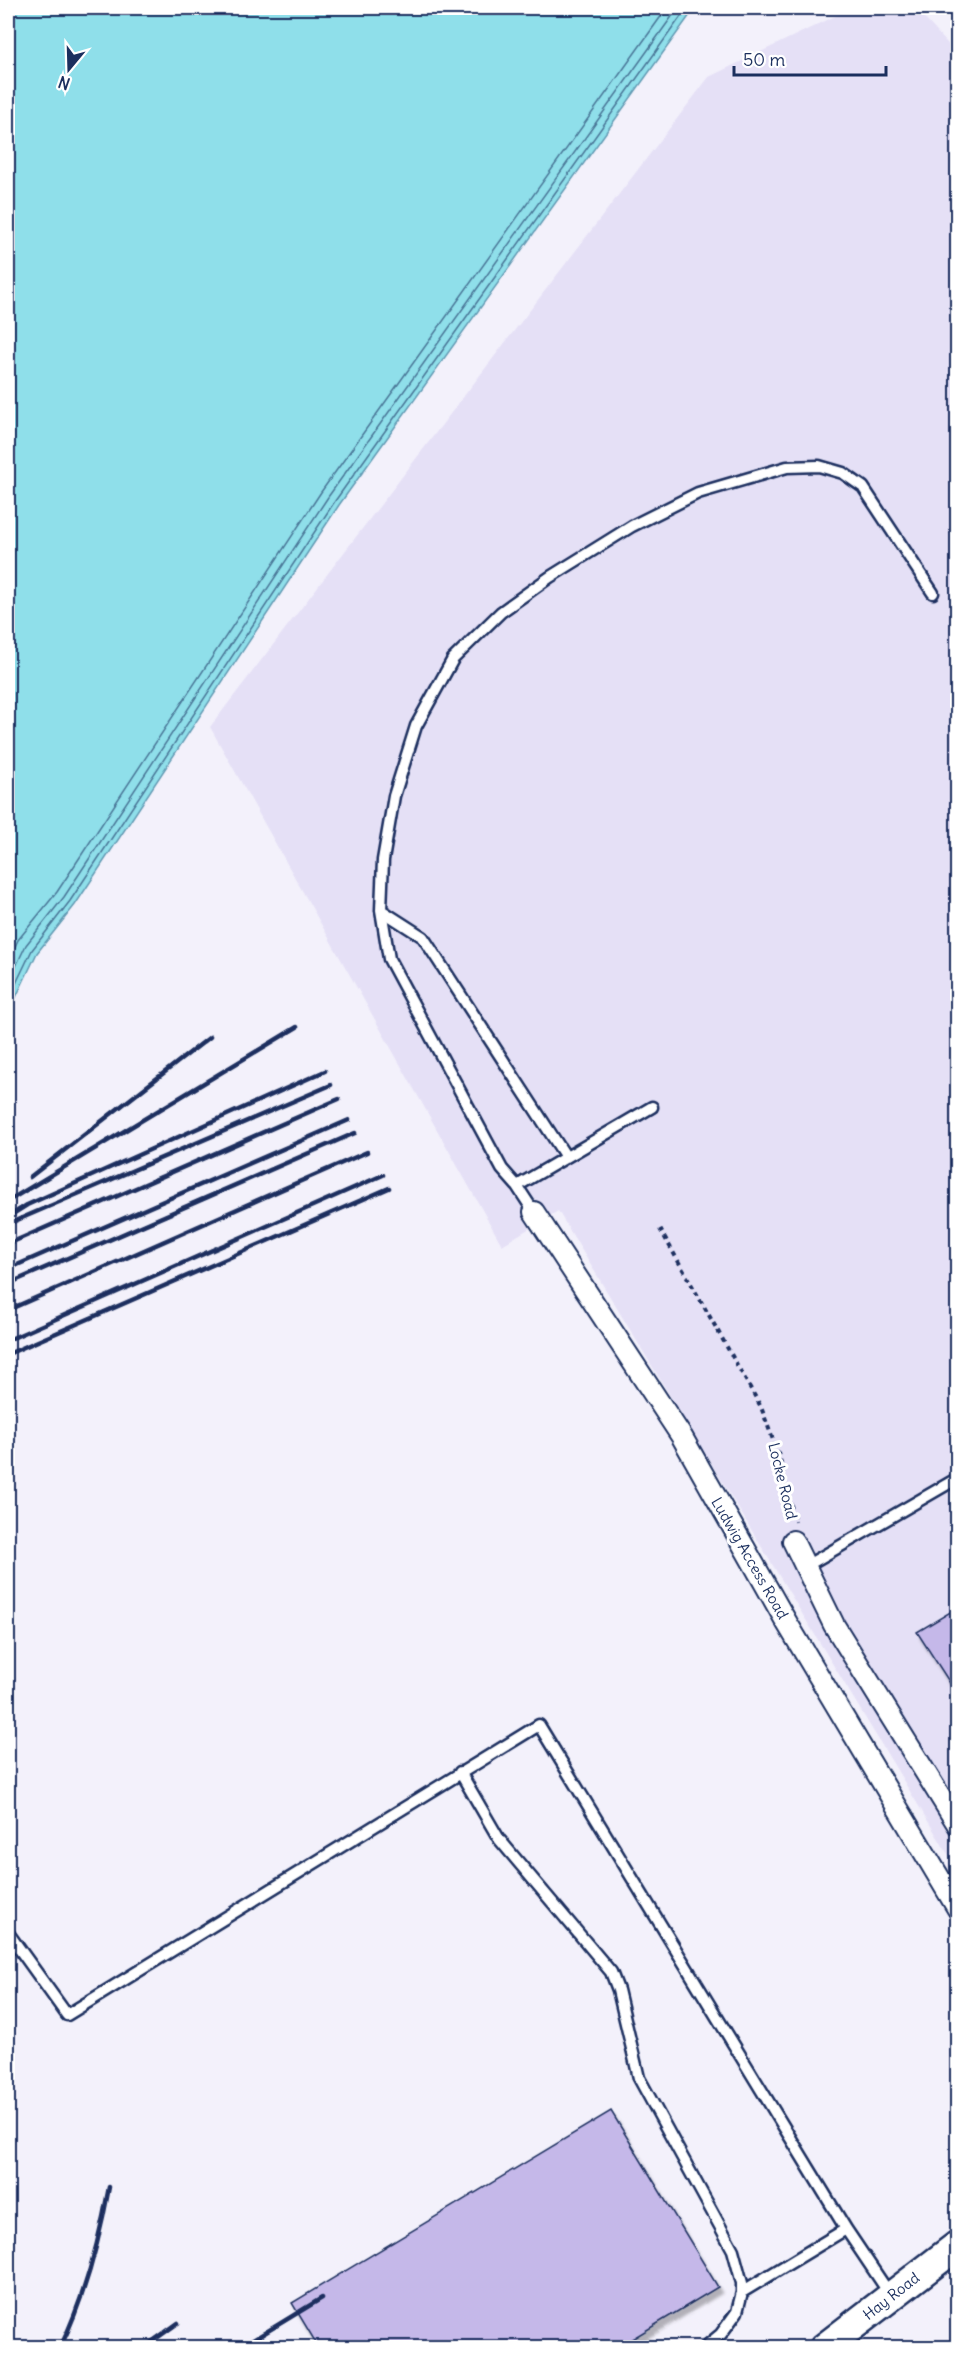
<svg xmlns="http://www.w3.org/2000/svg" width="965" height="2355" font-family="Delius,sans-serif">
	<defs>
		<filter id="shadow"><feDropShadow dx="3.5" dy="6" stdDeviation="1.5" flood-color="#0004"/></filter>
	</defs>
	<rect width="100%" height="100%" fill="#f3f1fb"/>
	<filter id="ink" filterUnits="userSpaceOnUse"><feTurbulence type="fractalNoise" baseFrequency=".0167" numOctaves="2"/><feDisplacementMap in="SourceGraphic" scale="12" xChannelSelector="R" yChannelSelector="G"/><feConvolveMatrix kernelMatrix="1 2 1 2 8 2 1 2 1" color-interpolation-filters="sRGB"/></filter>
	<g filter="url(#ink)">
		<path fill="#e5e0f6" d="M 852,8 L 915,8 L 958,55 L 957,1869 L 558,1211 L 502,1245 L 210,727 L 709,77 Z"/>
		<path fill="#8fdfea" stroke="#6199b2" stroke-width="1.5" d="M 8,8 L 695,8 L 339,505 L 75,905 L 37,953 L 8,1014 Z"/>
		<g fill="none" stroke-linecap="round" stroke-linejoin="round">
			<path stroke="#497596" stroke-width="1.5" d="M 8,962 L 18,940 L 57,892 L 321,492 L 667,8
				M 8,983 L 26,945 L 64,897 L 328,497 L 678,8
				M 8,1000 L 32,950 L 70,901 L 335,501 L 687,8"/>
		</g>
		<path fill="#c5b8e9" stroke="#1b2f5e" stroke-width="1.5" filter="url(#shadow)" d="M 957,1608 L 957,1694 L 917,1632 Z
			M 611,2111 L 718,2287 L 617,2348 L 319,2348 L 292,2303 Z"/>
		<g fill="none" stroke-linecap="round" stroke-linejoin="round">
			<defs>
				<path id="service" d="M 381,910 L 423,937 L 566,1157
					M 517,1186 L 502,1169 L 389,959 L 381,910 L 383,860 L 394,796 L 416,726 L 453,659 L 501,612 L 550,577 L 632,526 L 698,493 L 787,467 L 819,466 L 843,473 L 863,487 L 933,593
					M 534,1212 L 517,1186 L 652,1107
					M 806,1566 L 958,1478
					M 460,1772 L 499,1839 L 611,1972 L 618,1990 L 639,2078 L 733,2250 L 742,2283 L 742,2292 L 737,2312 L 721,2334 L 704,2348
					M 8,1933 L 67,2015 L 539,1725 L 846,2229 L 891,2296
					M 742,2292 L 846,2229"/>
				<path id="minor" d="M 534,1212 L 682,1437 L 787,1623 L 958,1909
					M 793,1541 L 834,1625 L 958,1825"/>
				<path id="secondary" d="M 824,2348 L 958,2245"/>
			</defs>
			<use href="#service" stroke="#1b2f5e" stroke-width="15"/>
			<use href="#minor" stroke="#1b2f5e" stroke-width="24"/>
			<use href="#secondary" stroke="#1b2f5e" stroke-width="33"/>
			<path stroke="#1b2f5e" stroke-width="4" stroke-dasharray="4.5 4.5" stroke-linecap="butt" d="M 660,1229 L 761,1407 L 780,1459 L 795,1522"/>
			<use href="#service" stroke="#fff" stroke-width="10"/>
			<use href="#minor" stroke="#fff" stroke-width="20"/>
			<use href="#secondary" stroke="#fff" stroke-width="28"/>
			<path stroke="#1b2f5e" stroke-width="4.5" d="M 30,1177 L 210,1037
				M 8,1201 L 297,1027
				M 11,1215 L 27,1205 L 325,1071
				M 8,1224 L 331,1085
				M 8,1244 L 339,1099
				M 8,1269 L 349,1120
				M 8,1284 L 355,1133
				M 8,1310 L 367,1152
				M 8,1340 L 383,1175
				M 8,1354 L 389,1188
				M 60,2348 C 85,2297 99,2242 109,2187
				M 143,2348 L 178,2323
				M 240,2348 L 322,2298"/>
		</g>
	</g>
	<g text-anchor="middle" dominant-baseline="central" stroke-width="6" stroke-linejoin="round" paint-order="stroke">
		<g font-size="15" fill="#1b2f5e" stroke="#fff">
			<text transform="translate(783 1481) rotate(76)">Locke Road</text>
			<text transform="translate(750 1558) rotate(60)">Ludwig Access Road</text>
			<text transform="translate(891 2296) rotate(-38)">Hay Road</text>
		</g>
	</g>
	<rect width="965" height="2355" fill="none" stroke="#fff" stroke-width="30"/>
	<rect x="15" y="15" width="935" height="2325" fill="none" stroke="#1b2f5e" stroke-width="2" filter="url(#ink)"/>
	<g transform="translate(69 69) rotate(199)" stroke="#ffffff" stroke-width="4.5" paint-order="stroke">
	<path d="M0-4.5L10 22L0 15L-10 22Z" fill="#1b2f5e"/>
	<text y="-9" font-size="16" font-weight="bold" text-anchor="middle" fill="#1b2f5e">N</text>
	</g>
	<path d="M734 66v9h152v-9" fill="none" stroke="#1b2f5e" stroke-width="3"/>
	<text x="743" y="66" font-size="18" fill="#1b2f5e" stroke="#ffffff" stroke-width="4.5" paint-order="stroke">50 m</text>
</svg>
